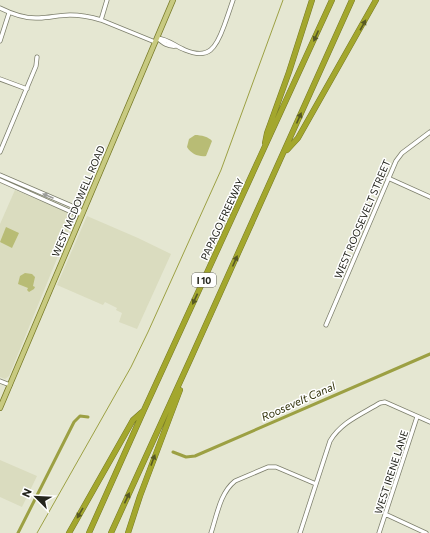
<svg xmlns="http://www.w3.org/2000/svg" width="430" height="533" font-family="Commissioner,sans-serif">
	<rect width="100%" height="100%" fill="#e5e7d2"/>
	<path fill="#dadcbf" d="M 15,190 L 72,214 L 74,217 L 9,376 L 5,379 L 0,377 L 0,224 Z
		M 87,216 L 138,238 L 171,254 L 137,329 L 119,322 L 122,313 L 116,310 L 117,308 L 105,302 L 103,305 L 57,285 Z
		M 0,460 L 37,476 L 22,507 L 0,497 Z"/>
	<path fill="#b8bc75" d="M 195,135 C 201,135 209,137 212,141 L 206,156 C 199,157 191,154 187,147 L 189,139 Z
		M 6,227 L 19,233 L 12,248 L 0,242 Z
		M 25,273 L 32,274 L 35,277 L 33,286 L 35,287 L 34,289 L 29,292 L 27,290 L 28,288 L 18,284 L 20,276 Z"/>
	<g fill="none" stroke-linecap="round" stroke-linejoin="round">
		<path stroke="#9ca043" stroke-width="1" d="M 37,533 L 131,367 L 148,332 L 221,170 L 283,0"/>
		<path stroke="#9ca043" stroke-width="3" d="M 173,452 L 186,457 L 195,456 L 430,354
			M 18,533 L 74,422 L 80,416 L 88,417"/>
		<defs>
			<path id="minor" d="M 0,8 C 12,14 25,19 39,18 C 49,18 59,15 70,15 C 80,15 91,17 101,20 L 155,42
				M 101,20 L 107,0
				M 157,38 C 168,39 175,46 185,50 C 209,60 216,48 224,26 C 227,18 230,9 233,0
				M 157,38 C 163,43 168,47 176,46
				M 0,41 L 9,13
				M 0,79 L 27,89
				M 0,152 L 36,66 L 37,57
				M 0,175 L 79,209 L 82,213
				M 388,178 L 430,197
				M 0,180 L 76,214 L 82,213
				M 326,325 L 396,161 L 402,153 L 430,132
				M 0,381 L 10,385
				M 385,514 L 426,533
				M 211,533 C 217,515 220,493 235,481 L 268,467 L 276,467 L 316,484
				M 300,533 L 330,441 C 341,422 362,414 380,403 L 385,402 L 430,422
				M 379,533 L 417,417"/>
			<path id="major" d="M 0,408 L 173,0"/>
			<path id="highway" d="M 265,143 L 267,133 L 289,72 L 312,0
				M 287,150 L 298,138 L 376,0
				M 69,533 L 133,420 L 142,412
				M 89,533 L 144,410 L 332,0
				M 111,533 L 190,360 L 352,0
				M 128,533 L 140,496 L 180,390"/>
		</defs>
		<use href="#minor" stroke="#7d7f6c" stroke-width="5"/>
		<use href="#major" stroke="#777a27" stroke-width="6"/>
		<use href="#highway" stroke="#777a27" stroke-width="6"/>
		<use href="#minor" stroke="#fff" stroke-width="3.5"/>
		<use href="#major" stroke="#c8ca81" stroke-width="4.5"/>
		<use href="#highway" stroke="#a3a72d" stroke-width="5"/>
	</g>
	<defs><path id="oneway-solid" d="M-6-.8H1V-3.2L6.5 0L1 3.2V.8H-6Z"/></defs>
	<g fill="#575923">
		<use href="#oneway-solid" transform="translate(363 25) rotate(-61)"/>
		<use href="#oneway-solid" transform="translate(316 36) rotate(114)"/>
		<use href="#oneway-solid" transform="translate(299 118) rotate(-66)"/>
		<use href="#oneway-solid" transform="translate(235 261) rotate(-66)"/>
		<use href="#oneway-solid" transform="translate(195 299) rotate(115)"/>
		<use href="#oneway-solid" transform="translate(153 460) rotate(-70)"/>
		<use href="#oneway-solid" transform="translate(127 498) rotate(-65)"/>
		<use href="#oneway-solid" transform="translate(80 513) rotate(120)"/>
	</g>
	<use fill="#9c9d99" href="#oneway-solid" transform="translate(48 196) rotate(-157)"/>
	<g text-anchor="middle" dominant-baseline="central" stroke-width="3" stroke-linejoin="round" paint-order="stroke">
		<rect fill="#fff" stroke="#666661" stroke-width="1" x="192" y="273" width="24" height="14" rx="3"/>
		<g font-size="9" font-weight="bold" fill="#24251d">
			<text x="204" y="280">I 10</text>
		</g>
		<g font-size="10" fill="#24251d" stroke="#fff">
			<text transform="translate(78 201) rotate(-67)">WEST MCDOWELL ROAD</text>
			<text transform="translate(222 219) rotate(-65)">PAPAGO FREEWAY</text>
			<text transform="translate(362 219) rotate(-67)">WEST ROOSEVELT STREET</text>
			<text transform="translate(391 472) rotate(-72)">WEST IRENE LANE</text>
		</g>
		<g font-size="11" font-style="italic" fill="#33340c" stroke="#fff">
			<text transform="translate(298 401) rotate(-24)">Roosevelt Canal</text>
		</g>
	</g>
	<g transform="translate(36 497) rotate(294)" stroke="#ffffff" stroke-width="3" paint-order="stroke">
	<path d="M0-3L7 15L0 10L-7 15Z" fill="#24251d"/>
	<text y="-6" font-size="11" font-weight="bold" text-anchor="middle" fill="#24251d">N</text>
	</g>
</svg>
